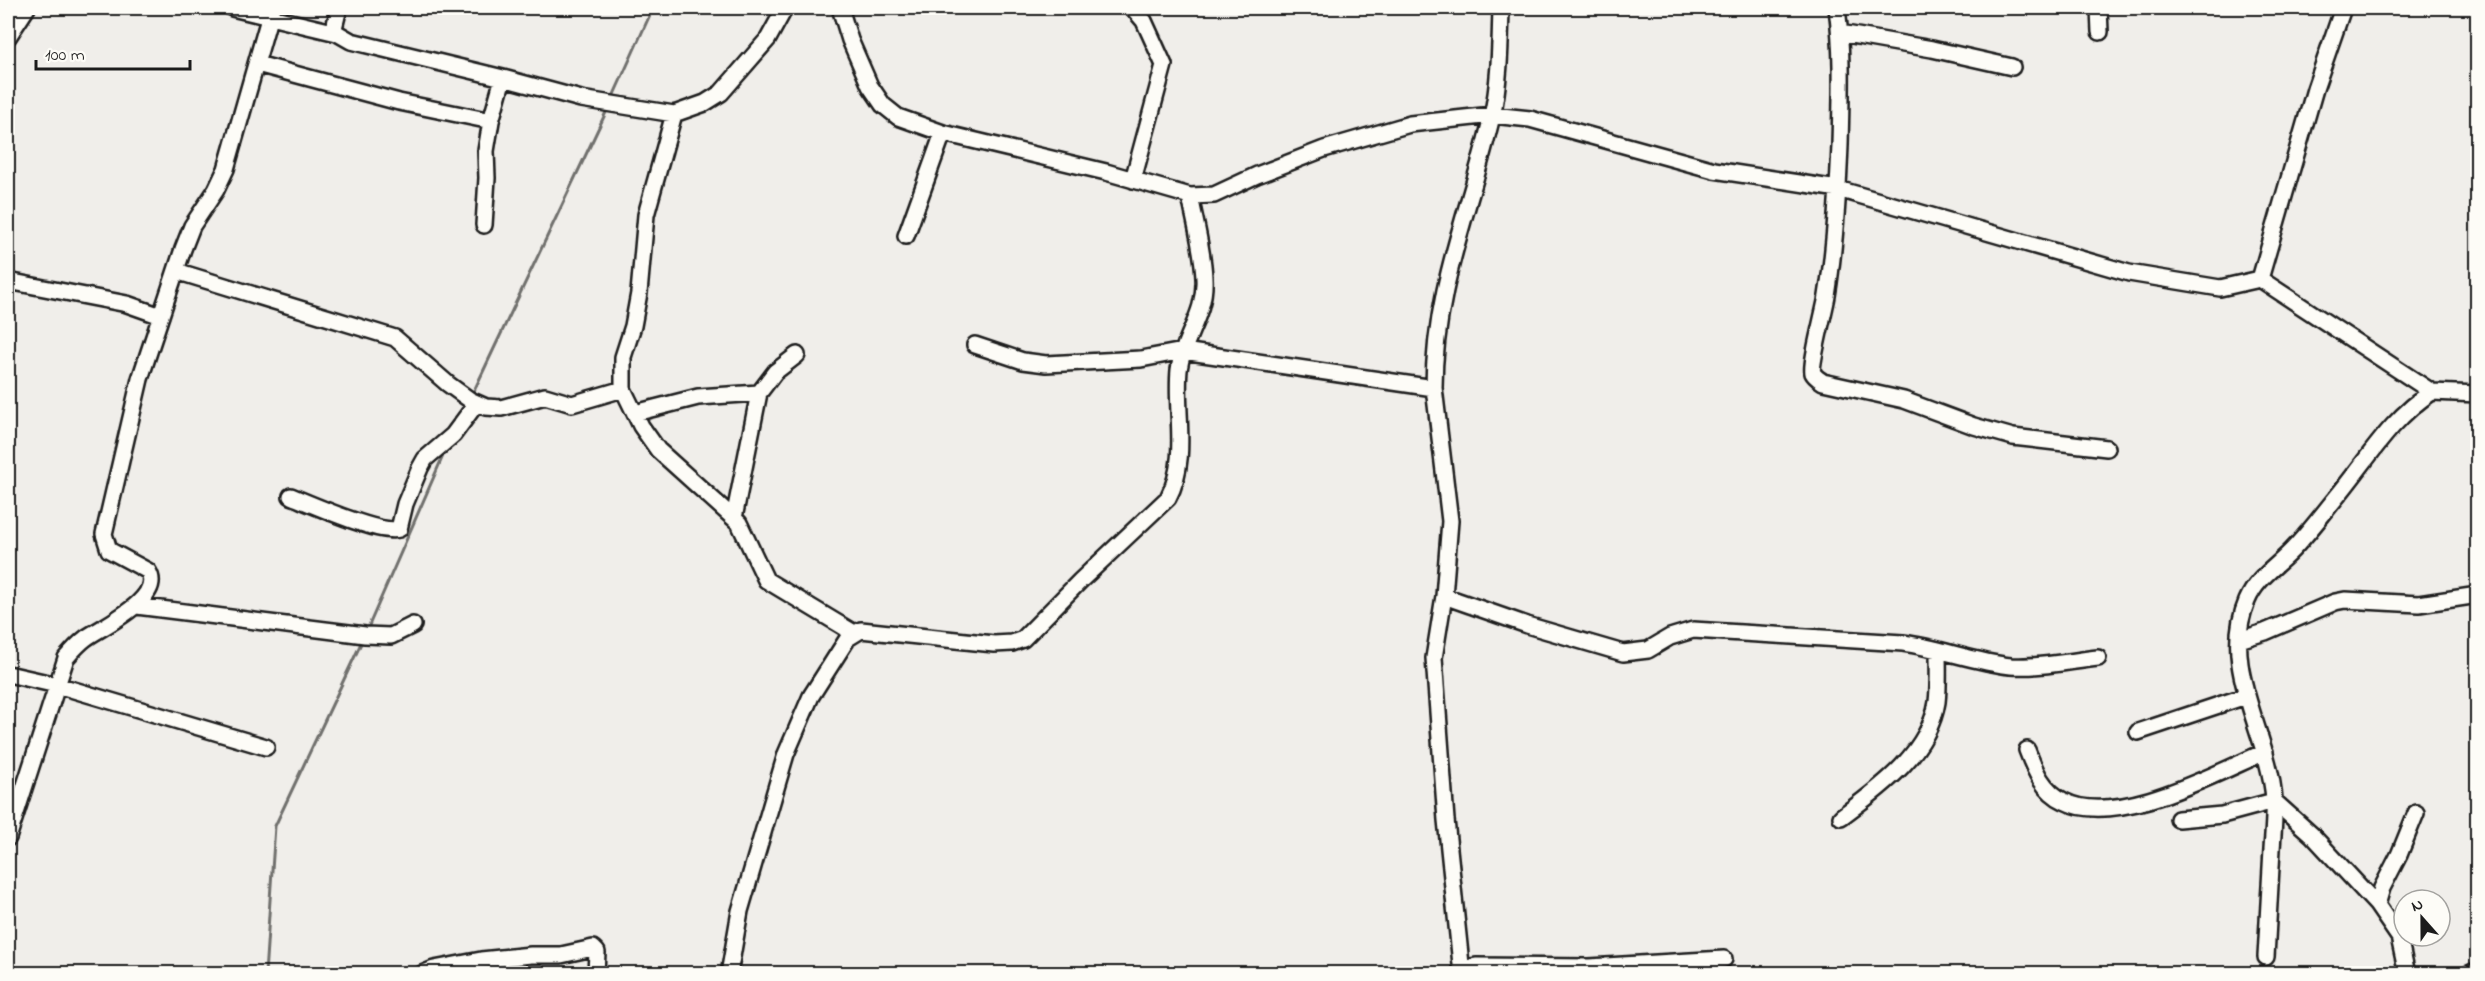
<svg xmlns="http://www.w3.org/2000/svg" width="2485" height="981" font-family="'Indie Flower',sans-serif">
	<rect width="100%" height="100%" fill="#f0eeea"/>
	<filter id="ink" filterUnits="userSpaceOnUse"><feTurbulence type="fractalNoise" baseFrequency=".0167" numOctaves="2"/><feDisplacementMap in="SourceGraphic" scale="12" xChannelSelector="R" yChannelSelector="G"/><feConvolveMatrix kernelMatrix="1 2 1 2 8 2 1 2 1" color-interpolation-filters="sRGB"/></filter>
	<g filter="url(#ink)">
		<g fill="none" stroke-linecap="round" stroke-linejoin="round">
			<path stroke="#706f6d" stroke-width="3" d="M 612,99 L 653,8
				M 472,395 L 608,108
				M 367,630 L 446,449
				M 265,974 L 275,826 L 363,639"/>
			<defs>
				<path id="minor" d="M 232,8 L 337,33
					M 339,8 L 334,28 L 337,33 L 351,41 L 503,78 L 581,99 L 674,114 L 705,103 L 721,93 L 768,39 L 785,8
					M 840,8 L 850,40 L 870,86 L 883,105 L 898,117 L 943,133 L 1106,172 L 1190,196 L 1214,195 L 1257,175 L 1324,149 L 1410,124 L 1492,115 L 1530,119 L 1714,170 L 1838,189 L 2129,273 L 2220,288 L 2260,279 L 2432,392 L 2478,394
					M 1133,8 L 1144,21 L 1164,65 L 1133,180
					M 1837,8 C 1843,53 1841,99 1840,145 C 1838,196 1835,246 1827,296 C 1825,309 1810,365 1813,373 C 1815,377 1819,379 1823,382 L 1904,400 L 1974,426 L 2013,437 L 2107,448
					M 2099,8 L 2100,32
					M 1840,33 L 1932,49 L 2012,67
					M 8,37 L 27,8
					M 257,64 L 399,102 L 491,121
					M 674,114 L 646,215 L 639,293 L 633,326 L 623,357 L 623,389 L 641,426 L 658,450 L 739,523 L 766,580 L 854,633
					M 484,225 L 487,178 L 486,151 L 491,121 L 503,78
					M 906,236 L 943,133
					M 176,271 L 395,338 L 448,384 L 470,400 L 486,407 L 501,408 L 545,396 L 572,404 L 623,389
					M 2260,279 L 2315,89 L 2343,8
					M 8,281 L 127,304 L 161,316
					M 975,345 L 1023,361 L 1046,364 L 1141,359 L 1183,351 L 1434,388
					M 635,413 L 698,397 L 759,393
					M 291,496 C 311,504 380,535 399,529 L 405,504 L 420,468 L 425,459 L 453,435 L 476,404
					M 734,518 L 759,393 L 775,372 L 797,355
					M 1444,596 L 1527,625 L 1623,653 L 1648,650 L 1670,637 L 1693,630 L 1903,643 C 1940,648 1974,662 2011,666 C 2039,668 2070,661 2098,658
					M 137,606 L 365,635 L 391,636 L 413,625
					M 2239,640 L 2265,632 L 2335,602 L 2345,600 L 2419,604 L 2478,595
					M 8,674 L 57,685 L 266,747
					M 2138,732 L 2246,696
					M 2027,750 C 2035,771 2043,791 2064,801 C 2116,828 2216,773 2265,752
					M 1841,817 C 1880,788 1929,753 1937,702 C 1939,685 1938,667 1938,650
					M 2178,819 L 2222,815 L 2274,801 L 2312,835 L 2377,905 L 2399,937 L 2407,974
					M 8,838 L 66,658 C 72,651 78,644 86,638 C 103,626 165,598 148,571 L 109,550 L 104,534 L 140,379 L 183,249 L 192,226 L 216,190 L 226,169 L 272,8
					M 2377,905 L 2382,888 L 2399,855 L 2416,813
					M 2266,957 C 2268,921 2270,885 2272,849 C 2273,833 2275,815 2274,799 C 2269,733 2219,667 2247,601 C 2257,577 2278,566 2295,547 C 2309,532 2322,515 2335,499 C 2367,461 2390,419 2432,392
					M 422,974 L 434,969 L 481,960 L 531,955 L 561,955 L 593,948 L 597,952 L 596,974
					M 729,974 L 740,911 L 786,754 L 811,696 L 848,638 L 861,630 L 994,644 L 1012,643 L 1023,639 L 1080,581 L 1168,498 C 1189,459 1175,412 1179,370 C 1183,336 1206,315 1204,278 C 1203,250 1195,222 1190,196
					M 1459,974 L 1461,969 L 1476,966 L 1589,967 L 1724,959
					M 1462,974 L 1446,820 L 1434,658 L 1444,596 L 1450,521 L 1434,388 C 1434,289 1470,210 1492,116 C 1500,81 1500,43 1501,8
					M 2469,974 L 2478,970"/>
			</defs>
			<use href="#minor" stroke="#1c1c1c" stroke-width="20"/>
			<use href="#minor" stroke="#fdfcf7" stroke-width="15"/>
		</g>
	</g>
	<rect width="2485" height="981" fill="none" stroke="#fdfcf7" stroke-width="30"/>
	<rect x="15" y="15" width="2455" height="951" fill="none" stroke="#1c1c1c" stroke-width="2" filter="url(#ink)"/>
	<g transform="translate(2422 918) rotate(339)"><circle r="28" fill="#fdfcf7" stroke="#a3a29f" stroke-width="1.5"/>
	<path d="M0-4.5L10 22L0 15L-10 22Z" fill="#1c1c1c"/>
	<text y="-9" font-size="16" font-weight="bold" text-anchor="middle" fill="#1c1c1c">N</text>
	</g>
	<path d="M36 60v9h154v-9" fill="none" stroke="#1c1c1c" stroke-width="3"/>
	<text x="45" y="60" font-size="18" fill="#1c1c1c" stroke="#fdfcf7" stroke-width="4.5" paint-order="stroke">100 m</text>
</svg>
